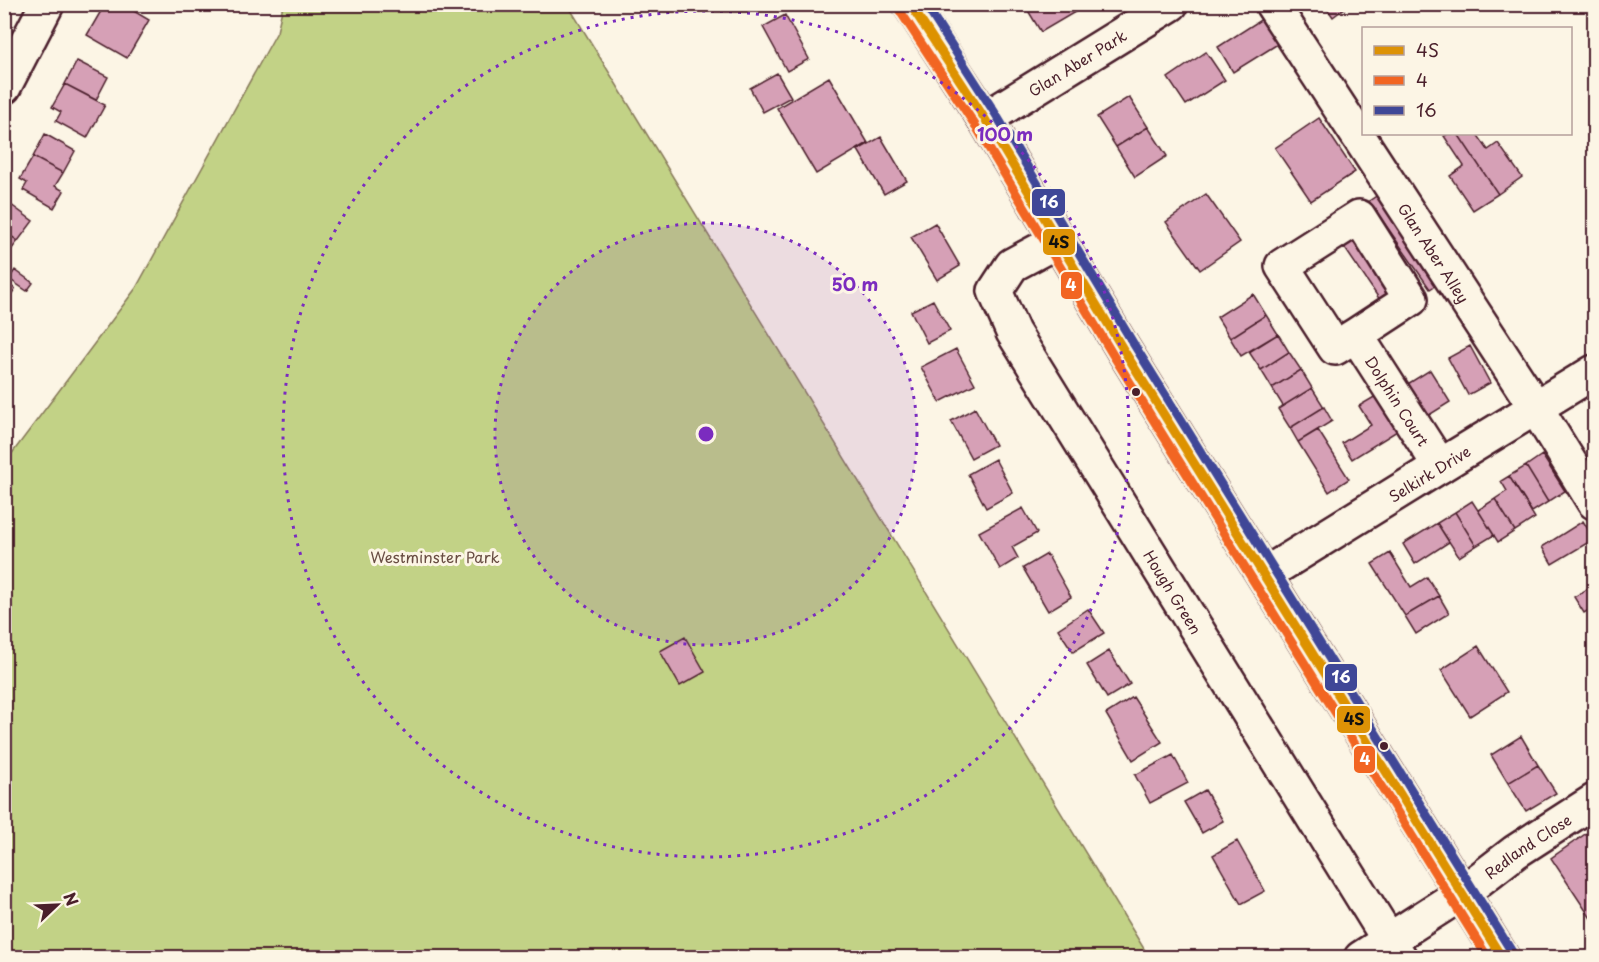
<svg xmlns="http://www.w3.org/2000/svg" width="1599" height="962" font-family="'Playpen Sans',sans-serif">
	<rect width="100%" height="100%" fill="#fcf5e5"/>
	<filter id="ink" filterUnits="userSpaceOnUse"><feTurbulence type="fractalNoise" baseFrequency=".0167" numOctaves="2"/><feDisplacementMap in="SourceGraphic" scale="12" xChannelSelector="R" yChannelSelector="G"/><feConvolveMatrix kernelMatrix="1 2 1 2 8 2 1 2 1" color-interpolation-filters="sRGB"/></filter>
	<g filter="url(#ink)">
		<path fill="#c2d286" stroke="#867858" stroke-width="1.5" d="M 283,5 L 568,5 L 1149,957 L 5,957 L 4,464 L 136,288 L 277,32 Z"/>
		<path fill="#d6a0b6" stroke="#4a1f2b" stroke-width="1.5" d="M 105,4 L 122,4 L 149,20 L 127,58 L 87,35 Z
			M 1024,4 L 1070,4 L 1075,12 L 1041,32 Z
			M 1324,4 L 1350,4 L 1333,17 Z
			M 785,15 L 809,59 L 787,71 L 763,27 Z
			M 1265,17 L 1281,42 L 1233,72 L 1218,47 Z
			M 1206,52 L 1225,80 L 1186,105 L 1168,78 Z
			M 77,61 L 108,77 L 96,100 L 65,84 Z
			M 777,73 L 791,97 L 763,112 L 750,88 Z
			M 829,77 L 868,143 L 816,174 L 777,108 Z
			M 65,84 L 105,105 L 87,138 L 56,121 L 61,112 L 52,107 Z
			M 1129,97 L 1148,127 L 1116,147 L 1097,117 Z
			M 1319,118 L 1355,172 L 1311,201 L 1275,148 Z
			M 1148,127 L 1167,156 L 1135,177 L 1116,147 Z
			M 45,134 L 75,151 L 63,173 L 33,157 Z
			M 1448,134 L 1458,134 L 1498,194 L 1473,210 L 1450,176 L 1464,166 L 1444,136 Z
			M 1458,134 L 1477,134 L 1488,150 L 1498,143 L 1522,177 L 1498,194 Z
			M 881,137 L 907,181 L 884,194 L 858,150 Z
			M 33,157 L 63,173 L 55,186 L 64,191 L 54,208 L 23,190 L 27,183 L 20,179 Z
			M 1381,193 L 1442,281 L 1430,289 L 1369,201 Z
			M 1206,194 L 1240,242 L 1200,270 L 1166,222 Z
			M 7,202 L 33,221 L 18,241 L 4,231 L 4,205 Z
			M 935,223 L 960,266 L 937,280 L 911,237 Z
			M 4,231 L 18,241 L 4,259 Z
			M 1355,235 L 1395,295 L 1382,303 L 1342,244 Z
			M 15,270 L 33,283 L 27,291 L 9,279 Z
			M 4,281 L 15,289 L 8,299 L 4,297 Z
			M 1253,294 L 1266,315 L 1230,338 L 1217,317 Z
			M 933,300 L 950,331 L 927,343 L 911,311 Z
			M 1266,315 L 1278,334 L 1241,356 L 1230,338 Z
			M 1278,334 L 1289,352 L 1261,370 L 1249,352 Z
			M 1470,346 L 1490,383 L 1468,395 L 1448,358 Z
			M 956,349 L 975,384 L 940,402 L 921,367 Z
			M 1289,352 L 1301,370 L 1272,388 L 1261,370 Z
			M 1301,370 L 1312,388 L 1283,406 L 1272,388 Z
			M 1430,370 L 1450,402 L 1426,417 L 1406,385 Z
			M 1312,388 L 1324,407 L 1290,428 L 1278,409 Z
			M 1381,393 L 1402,428 L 1352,459 L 1342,443 L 1371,425 L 1359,406 Z
			M 1324,407 L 1332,421 L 1298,442 L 1290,428 Z
			M 975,408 L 995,445 L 971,458 L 951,421 Z
			M 1318,430 L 1349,479 L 1329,492 L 1298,442 Z
			M 1542,455 L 1565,491 L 1548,502 L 1526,466 Z
			M 995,459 L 1013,493 L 986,508 L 968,474 Z
			M 1526,466 L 1548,502 L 1532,512 L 1509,476 Z
			M 1509,476 L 1535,518 L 1515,531 L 1495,499 L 1507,491 L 1501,481 Z
			M 1495,499 L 1515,531 L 1498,542 L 1478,510 Z
			M 1472,501 L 1494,535 L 1476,546 L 1455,512 Z
			M 1023,508 L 1037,533 L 1012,547 L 1018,558 L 1000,569 L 979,532 Z
			M 1455,512 L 1476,546 L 1459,557 L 1437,523 Z
			M 1583,521 L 1594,539 L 1552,564 L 1542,547 Z
			M 1437,523 L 1449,542 L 1415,564 L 1403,544 Z
			M 1390,553 L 1411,587 L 1427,577 L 1439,596 L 1405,616 L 1372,564 Z
			M 1047,554 L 1071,597 L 1048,611 L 1023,568 Z
			M 1594,585 L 1594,607 L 1584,613 L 1574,597 Z
			M 1439,596 L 1449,613 L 1416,634 L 1405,616 Z
			M 1088,609 L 1104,633 L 1073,652 L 1058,629 Z
			M 685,637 L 705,672 L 680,686 L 660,651 Z
			M 1478,646 L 1507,692 L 1470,716 L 1441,670 Z
			M 1109,651 L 1130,684 L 1107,698 L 1087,665 Z
			M 1133,697 L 1162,742 L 1133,760 L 1106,714 Z
			M 1521,736 L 1538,765 L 1508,783 L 1491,755 Z
			M 1173,755 L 1188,783 L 1150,803 L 1135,775 Z
			M 1538,765 L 1556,793 L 1526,811 L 1508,783 Z
			M 1205,790 L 1223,821 L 1202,833 L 1184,802 Z
			M 1594,828 L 1594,923 L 1551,858 Z
			M 1237,841 L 1265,891 L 1241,904 L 1213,855 Z"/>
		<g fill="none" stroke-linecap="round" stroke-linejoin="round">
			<defs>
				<g id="minor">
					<path id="s1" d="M 1272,4 L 1536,408 L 1594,502"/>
					<path d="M 4,87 L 47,4"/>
					<path id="s2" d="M 985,119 L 1171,4"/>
					<path id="s3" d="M 1057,241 L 1012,265 L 995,291 L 1013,332 L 1400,958"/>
					<path id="s4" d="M 1356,335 L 1411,299 L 1359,217 L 1282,266 L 1335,348 L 1356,335 L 1440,466"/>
					<path id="s5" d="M 1264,575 L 1440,466 L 1594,372"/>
					<path id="s6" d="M 1361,958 L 1462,893 L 1515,852 L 1594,801"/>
				</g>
				<path id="major" d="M 910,4 L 985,119 L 1123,349 L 1502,958"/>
			</defs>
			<use href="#minor" stroke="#4a1f2b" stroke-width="38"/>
			<use href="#major" stroke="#4a1f2b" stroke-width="38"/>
			<use href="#minor" stroke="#fcf5e5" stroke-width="33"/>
			<use href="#major" stroke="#fedf80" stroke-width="33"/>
			<defs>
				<path id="bus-1" d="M 910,4 L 985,119 L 1123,349 L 1502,958"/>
				<path id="bus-2" d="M 900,11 L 975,125 L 1113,355 L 1488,958"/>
				<path id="bus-3" d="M 925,4 L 995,113 L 1133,343 L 1512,952"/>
			</defs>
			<use href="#bus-1" stroke="#fcf5e5" stroke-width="14"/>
			<use href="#bus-2" stroke="#fcf5e5" stroke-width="14"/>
			<use href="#bus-3" stroke="#fcf5e5" stroke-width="14"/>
			<use href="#bus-1" stroke="#dd9206" stroke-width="9"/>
			<use href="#bus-2" stroke="#f26522" stroke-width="9"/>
			<use href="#bus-3" stroke="#3f4797" stroke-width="9"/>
		</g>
	</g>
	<circle cx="706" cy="434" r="211" fill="#7b2cbf" fill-opacity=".12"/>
	<g fill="none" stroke="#7b2cbf" stroke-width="3" stroke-dasharray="3 6">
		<circle cx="706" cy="434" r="211"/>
		<circle cx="706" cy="434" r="423"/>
	</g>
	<g fill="#4a1f2b" stroke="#fcf5e5" stroke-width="2">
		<circle cx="1136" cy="392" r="5"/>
		<circle cx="1384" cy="746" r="5"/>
	</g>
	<g text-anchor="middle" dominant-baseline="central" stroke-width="6" stroke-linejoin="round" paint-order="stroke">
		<g font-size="15" fill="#4a1f2b" stroke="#fcf5e5">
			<text stroke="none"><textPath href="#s2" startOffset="108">Glan Aber Park</textPath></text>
			<text stroke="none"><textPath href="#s1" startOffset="297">Glan Aber Alley</textPath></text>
			<text stroke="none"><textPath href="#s4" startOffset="454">Dolphin Court</textPath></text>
			<text stroke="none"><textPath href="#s5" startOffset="194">Selkirk Drive</textPath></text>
			<text stroke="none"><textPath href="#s3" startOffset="432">Hough Green</textPath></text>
			<text stroke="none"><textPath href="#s6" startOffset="201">Redland Close</textPath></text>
		</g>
		<g font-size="15" fill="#684c42" stroke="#fcf5e5">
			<text x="435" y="556">Westminster Park</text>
		</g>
	</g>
	<circle cx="706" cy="434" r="9" fill="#7b2cbf" stroke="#fcf5e5" stroke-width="3"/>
	<g font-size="18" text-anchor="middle" font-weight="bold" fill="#7b2cbf" stroke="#fcf5e5" stroke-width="6" stroke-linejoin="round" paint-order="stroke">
		<text x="1005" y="141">100 m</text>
		<text x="855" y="291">50 m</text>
	</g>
	<g stroke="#fcf5e5" stroke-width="2">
		<rect x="1031" y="188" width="35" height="29" rx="6" fill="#3f4797"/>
		<rect x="1042" y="228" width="34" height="28" rx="6" fill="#dd9206"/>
		<rect x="1060" y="271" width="23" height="29" rx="6" fill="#f26522"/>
		<rect x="1324" y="663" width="34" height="29" rx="6" fill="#3f4797"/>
		<rect x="1336" y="705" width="35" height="29" rx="6" fill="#dd9206"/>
		<rect x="1353" y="745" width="23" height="29" rx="6" fill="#f26522"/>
	</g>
	<g font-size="16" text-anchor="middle" font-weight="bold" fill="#fff">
		<text x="1049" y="208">16</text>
		<text x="1071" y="291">4</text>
		<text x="1341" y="683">16</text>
		<text x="1365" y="765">4</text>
	</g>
	<g font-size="16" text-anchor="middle" font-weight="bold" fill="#111">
		<text x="1059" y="248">4S</text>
		<text x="1354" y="725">4S</text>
	</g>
	<rect width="1599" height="962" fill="none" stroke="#fcf5e5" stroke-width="24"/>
	<rect x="12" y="12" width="1575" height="938" fill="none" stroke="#4a1f2b" stroke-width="2" filter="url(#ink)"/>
	<rect x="1362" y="27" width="210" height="108" fill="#fcf5e5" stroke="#b59f9b" stroke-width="1.5"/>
	<rect x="1374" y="46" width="30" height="9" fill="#dd9206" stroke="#b59f9b" stroke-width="1.5"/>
	<text x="1416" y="57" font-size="18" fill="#4a1f2b">4S</text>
	<rect x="1374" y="76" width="30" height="9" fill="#f26522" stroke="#b59f9b" stroke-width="1.5"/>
	<text x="1416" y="87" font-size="18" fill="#4a1f2b">4</text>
	<rect x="1374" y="106" width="30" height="9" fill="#3f4797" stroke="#b59f9b" stroke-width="1.5"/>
	<text x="1416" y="117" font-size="18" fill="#4a1f2b">16</text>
	<g transform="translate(57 905) rotate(67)" stroke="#fcf5e5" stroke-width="4.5" paint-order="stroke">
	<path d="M0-4.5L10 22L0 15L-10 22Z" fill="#4a1f2b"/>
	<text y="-9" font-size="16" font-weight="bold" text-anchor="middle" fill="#4a1f2b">N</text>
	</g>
</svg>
